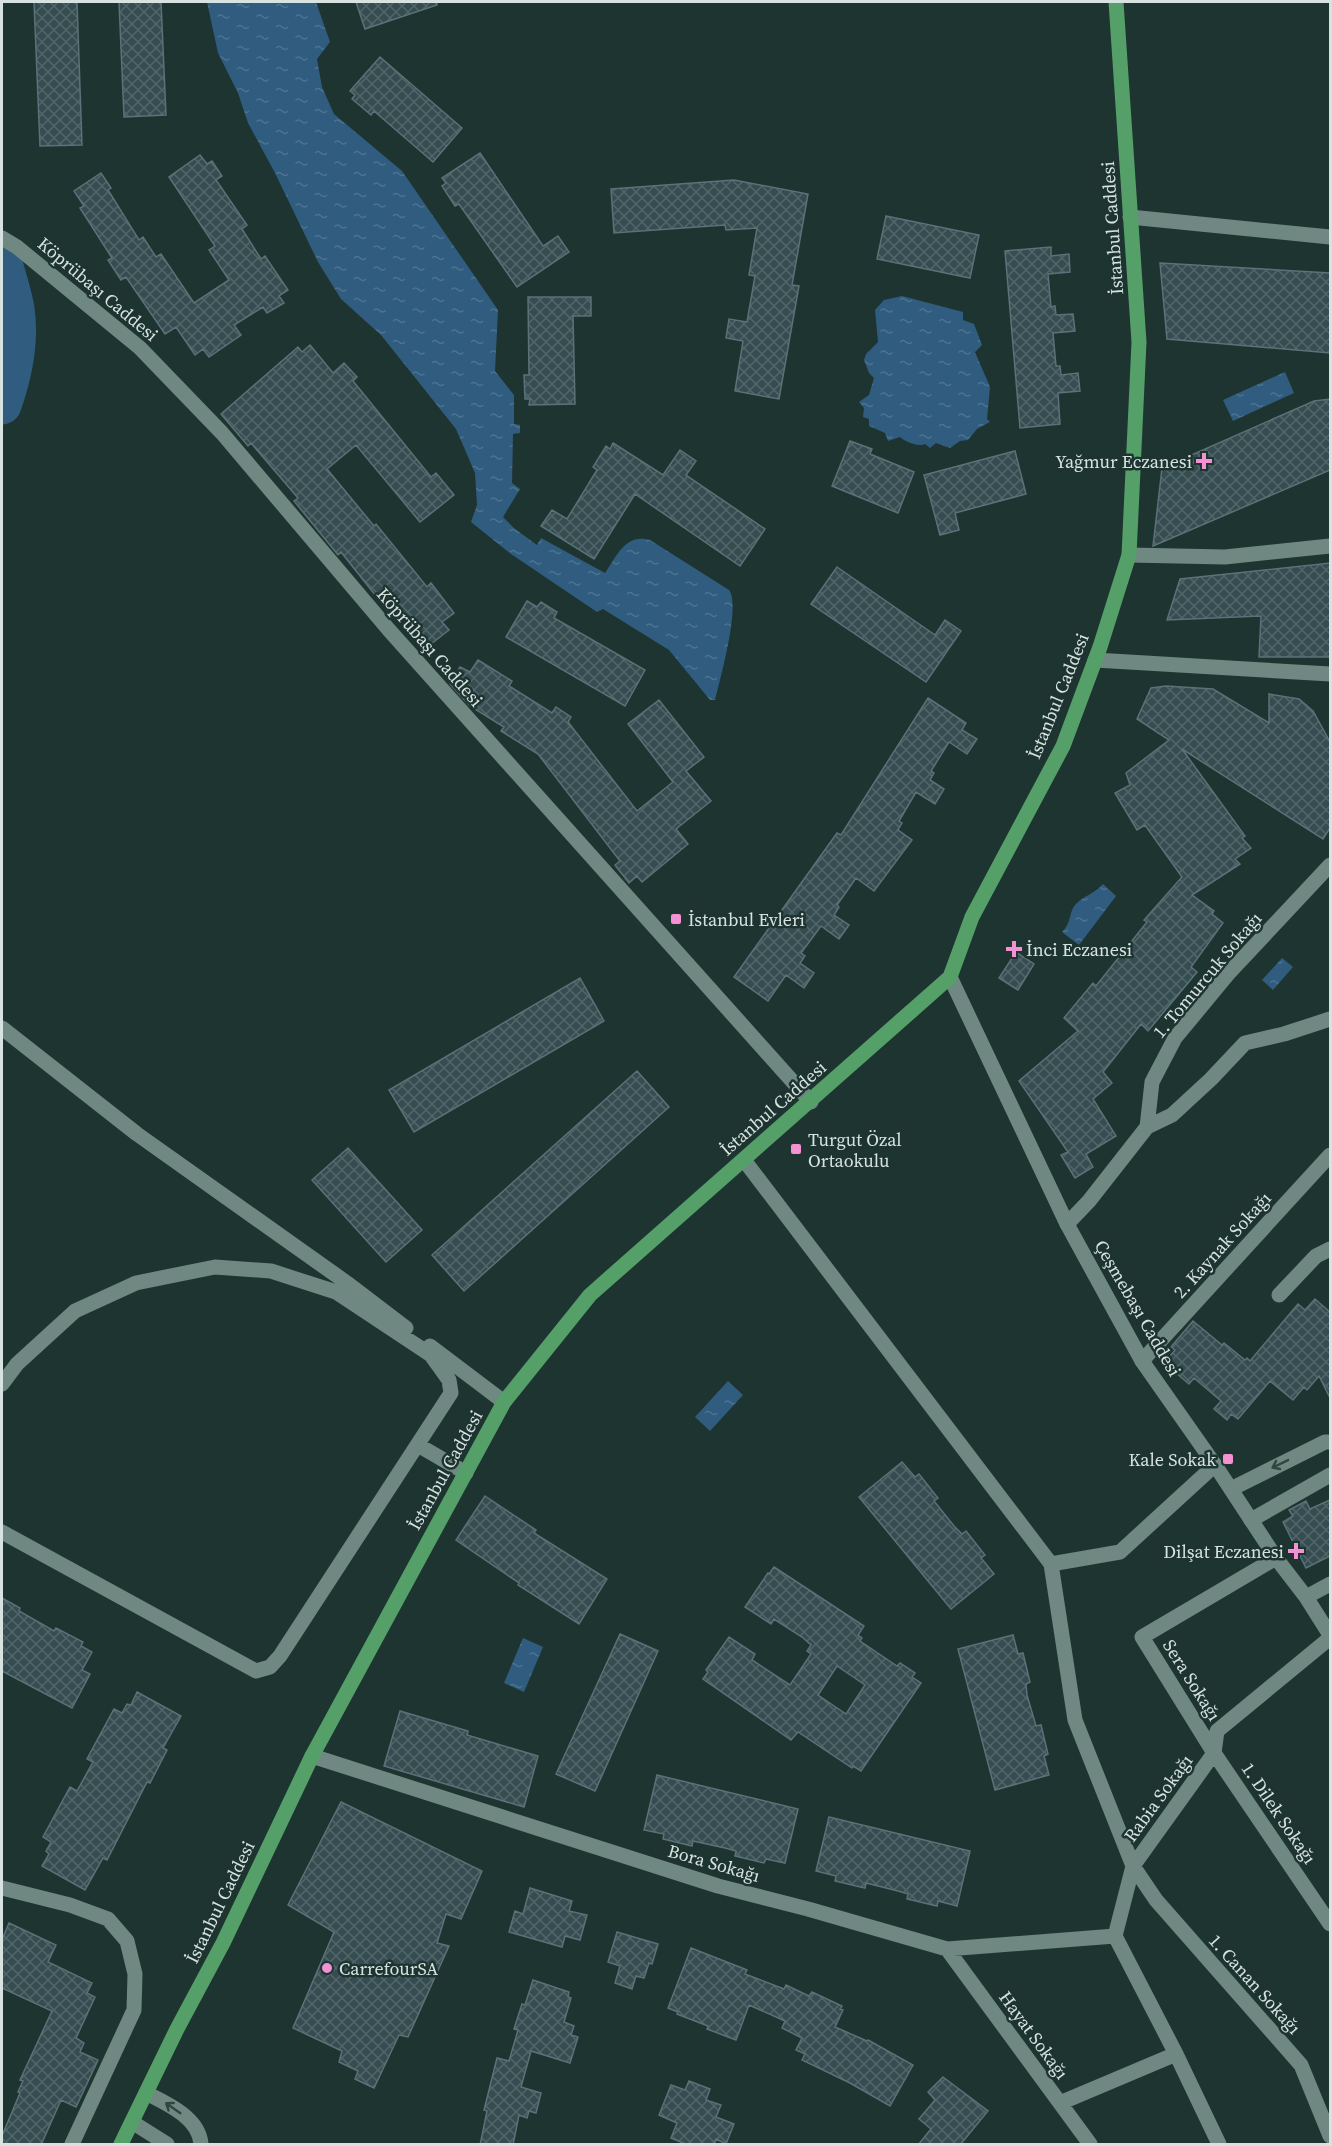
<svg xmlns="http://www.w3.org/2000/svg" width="1332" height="2146" font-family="'Source Serif 4',serif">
	<defs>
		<pattern id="water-ripples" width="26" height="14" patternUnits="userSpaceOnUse" patternTransform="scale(1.5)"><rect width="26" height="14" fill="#305c7f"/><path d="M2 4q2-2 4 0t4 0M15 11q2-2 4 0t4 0" fill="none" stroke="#4d7391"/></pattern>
		<pattern id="building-cross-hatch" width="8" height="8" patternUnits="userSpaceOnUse" patternTransform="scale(1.5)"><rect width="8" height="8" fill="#354d51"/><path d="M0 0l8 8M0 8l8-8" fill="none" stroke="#52666a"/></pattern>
	</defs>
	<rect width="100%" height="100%" fill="#1e3430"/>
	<path fill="url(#water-ripples)" d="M 207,2 L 316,2 L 330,42 L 317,59 L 322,87 L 334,114 L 402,171 L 498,310 L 495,371 L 514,395 L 514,424 L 520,425 L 520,433 L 513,434 L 512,483 L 520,489 L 503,517 L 515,529 L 537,545 L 541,538 L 605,573 C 617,556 625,533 650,540 L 729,590 C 741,605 720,679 715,700 L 710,700 L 669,650 L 603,609 L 597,612 L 511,554 L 471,522 L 477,505 L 475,473 L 456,429 L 381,335 L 341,299 L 318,262 L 275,173 L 248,123 L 238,93 L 218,53 Z
		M 902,296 L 963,312 L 963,320 L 974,324 L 982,345 L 975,352 L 990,387 L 987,419 L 990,422 L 977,429 L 968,440 L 960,441 L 950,448 L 936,443 L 930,448 L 925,444 C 918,447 906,442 900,437 L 888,441 L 885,433 L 869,426 L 869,419 L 863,417 L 864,408 L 859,402 L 869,395 L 874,378 L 869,373 L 864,360 L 866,354 L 878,342 L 875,310 L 884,300 Z
		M 1285,372 L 1294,393 L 1233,421 L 1223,400 Z
		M 1103,884 L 1116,896 L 1079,945 L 1062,932 C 1072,922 1068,915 1075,905 C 1083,896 1094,894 1103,884 Z
		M 1282,958 L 1293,967 L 1273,990 L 1262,980 Z
		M 728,1381 L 743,1395 L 710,1431 L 695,1417 Z
		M 523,1638 L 543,1647 L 524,1692 L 504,1683 Z"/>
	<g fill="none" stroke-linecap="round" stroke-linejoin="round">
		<path stroke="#305c7f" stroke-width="39" d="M 2,259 C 6,275 12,292 15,309 C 20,342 13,374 2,405"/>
	</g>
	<path fill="url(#building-cross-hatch)" stroke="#5a7278" stroke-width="1.5" fill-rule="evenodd" d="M 34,2 L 77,2 L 82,145 L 40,146 Z
		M 119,2 L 161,2 L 166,115 L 124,117 Z
		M 356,2 L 437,2 L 437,5 L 365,29 Z
		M 380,57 L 462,128 L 433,162 L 374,111 L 371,115 L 352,99 L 355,95 L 350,91 Z
		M 480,153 L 543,246 L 558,236 L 569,252 L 517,287 L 459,204 L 455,206 L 442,186 L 446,183 L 442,178 Z
		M 200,155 L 207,164 L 212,161 L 222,176 L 216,180 L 247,225 L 242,229 L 261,259 L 265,256 L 288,290 L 279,296 L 284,303 L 267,313 L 263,307 L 234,325 L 241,335 L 209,357 L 203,349 L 195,355 L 176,327 L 165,334 L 126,277 L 121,280 L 108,260 L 112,258 L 80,208 L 84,206 L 74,191 L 101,173 L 111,188 L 108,190 L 139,240 L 143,237 L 156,257 L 161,254 L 194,303 L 229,280 L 209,250 L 215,246 L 169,177 Z
		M 734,180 L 808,194 L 792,285 L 799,286 L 779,399 L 735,391 L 743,341 L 726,338 L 729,319 L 747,322 L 755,276 L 749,275 L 757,228 L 726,230 L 725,225 L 614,233 L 611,189 Z
		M 886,216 L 979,235 L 970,278 L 877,259 Z
		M 1051,247 L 1051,256 L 1069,254 L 1070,272 L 1048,274 L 1051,307 L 1055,306 L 1056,315 L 1073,314 L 1075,331 L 1053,333 L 1056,366 L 1060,366 L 1061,375 L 1078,373 L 1080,391 L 1058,393 L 1060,424 L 1020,428 L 1005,251 Z
		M 1160,263 L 1330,273 L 1330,353 L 1167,339 Z
		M 528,297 L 591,297 L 591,316 L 573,316 L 575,404 L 529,405 L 530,399 L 525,399 L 524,375 L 529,375 Z
		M 310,345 L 333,373 L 344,363 L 357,377 L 353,381 L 431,477 L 436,473 L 454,495 L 420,522 L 356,445 L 327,469 L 374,526 L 376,524 L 427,587 L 431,583 L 454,613 L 442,622 L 449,630 L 431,644 L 425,637 L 420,641 L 397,610 L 391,615 L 341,552 L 338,555 L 321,534 L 294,501 L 298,498 L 251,443 L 248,446 L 221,414 L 298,347 L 302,352 Z
		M 1330,399 L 1330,470 L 1153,546 L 1162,468 L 1314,401 Z
		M 850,441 L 872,449 L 870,454 L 914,472 L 898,513 L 832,486 Z
		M 613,443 L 663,475 L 680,450 L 696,461 L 686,475 L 765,529 L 740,566 L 635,494 L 594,559 L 541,526 L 552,510 L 567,519 L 597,470 L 593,467 L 606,446 L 610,449 Z
		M 1015,451 L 1026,494 L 955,513 L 959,530 L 940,535 L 924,475 Z
		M 1330,563 L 1330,657 L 1259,657 L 1261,616 L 1167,620 L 1180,579 Z
		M 837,567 L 935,635 L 945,620 L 961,631 L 926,682 L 811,604 Z
		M 527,601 L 537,607 L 541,602 L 557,612 L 554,618 L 645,670 L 625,706 L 506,637 Z
		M 478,660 L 512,681 L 509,686 L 552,713 L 556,707 L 571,717 L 568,722 L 637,811 L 673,782 L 628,724 L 659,700 L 704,757 L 686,771 L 711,801 L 676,829 L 688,844 L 642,882 L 637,876 L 629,883 L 615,865 L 620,861 L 538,754 L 501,731 L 504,727 L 470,706 L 450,684 L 460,667 L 470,672 Z
		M 1166,686 L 1213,689 L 1269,723 L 1269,694 L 1299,699 L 1313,711 L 1330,742 L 1330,828 L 1323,839 L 1182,749 L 1245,836 L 1242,838 L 1251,848 L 1235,859 L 1240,864 L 1192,895 L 1214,911 L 1212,914 L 1223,923 L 1191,967 L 1197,972 L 1148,1031 L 1141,1024 L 1103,1072 L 1112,1083 L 1093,1099 L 1116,1136 L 1086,1154 L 1093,1167 L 1075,1178 L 1061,1155 L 1068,1152 L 1019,1081 L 1078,1031 L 1064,1018 L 1093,983 L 1096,986 L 1147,922 L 1144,920 L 1182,877 L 1145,825 L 1137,830 L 1115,793 L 1130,785 L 1126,773 L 1169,740 L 1137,719 L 1151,688 Z
		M 928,698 L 966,723 L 962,730 L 977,739 L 967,754 L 949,742 L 931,771 L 934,773 L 930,780 L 944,789 L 935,804 L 916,792 L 899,821 L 902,823 L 898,830 L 912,840 L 874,891 L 856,878 L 837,905 L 839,907 L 834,915 L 849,925 L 839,939 L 821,926 L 801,953 L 805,956 L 800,963 L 814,973 L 804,988 L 786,975 L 768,1001 L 734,977 L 837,833 L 841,835 Z
		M 1016,952 L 1034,964 L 1018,990 L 999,978 Z
		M 580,978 L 604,1021 L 414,1132 L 389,1090 Z
		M 637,1071 L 669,1107 L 464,1291 L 432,1255 Z
		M 348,1148 L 422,1230 L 386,1262 L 312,1180 Z
		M 1315,1299 L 1330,1312 L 1330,1398 L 1319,1376 L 1307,1390 L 1304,1387 L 1293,1400 L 1270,1381 L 1238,1419 L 1231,1414 L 1227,1420 L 1214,1409 L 1221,1401 L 1194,1378 L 1189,1384 L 1164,1363 L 1175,1350 L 1171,1347 L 1193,1321 L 1222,1345 L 1224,1343 L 1245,1360 L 1247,1358 L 1250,1361 L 1298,1304 L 1305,1310 Z
		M 902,1462 L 915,1477 L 919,1474 L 938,1498 L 934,1501 L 954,1526 L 962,1534 L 966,1531 L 985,1555 L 981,1558 L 994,1574 L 951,1609 L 859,1497 Z
		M 485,1496 L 536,1530 L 534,1533 L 607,1579 L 579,1624 L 518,1585 L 519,1583 L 456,1540 Z
		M 1330,1500 L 1330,1556 L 1306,1568 L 1283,1522 L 1293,1516 L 1289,1510 L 1306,1501 L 1310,1509 Z
		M 774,1567 L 864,1626 L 858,1635 L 862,1638 L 860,1641 L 897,1666 L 900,1663 L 915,1673 L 912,1677 L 921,1683 L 861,1771 L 853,1766 L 852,1768 L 798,1732 L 791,1740 L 703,1679 L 708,1672 L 706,1670 L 729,1637 L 755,1654 L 752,1660 L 790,1685 L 811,1654 L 807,1651 L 811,1645 L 802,1637 L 774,1619 L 771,1624 L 745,1607 L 768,1573 L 769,1574 ZM 837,1666 L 865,1685 L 846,1714 L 818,1695 Z
		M 2,1598 L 20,1608 L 19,1611 L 54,1631 L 56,1628 L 83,1642 L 81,1646 L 92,1652 L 82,1670 L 90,1674 L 72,1708 L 2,1671 Z
		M 620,1634 L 658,1651 L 595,1791 L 556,1774 Z
		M 1013,1635 L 1018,1654 L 1023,1653 L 1030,1682 L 1026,1684 L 1027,1695 L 1036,1726 L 1041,1725 L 1048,1754 L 1044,1756 L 1049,1775 L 995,1790 L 958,1649 Z
		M 137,1692 L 181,1716 L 163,1748 L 167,1750 L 150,1783 L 147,1782 L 107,1860 L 103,1858 L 85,1890 L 42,1866 L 49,1854 L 46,1851 L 51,1842 L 43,1837 L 70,1787 L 77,1791 L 93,1762 L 87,1759 L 114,1709 L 122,1713 L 127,1704 L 131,1705 Z
		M 400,1711 L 468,1731 L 467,1735 L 538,1756 L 524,1807 L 384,1766 Z
		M 657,1775 L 798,1809 L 785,1863 L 766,1859 L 764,1863 L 735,1856 L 736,1851 L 725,1848 L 693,1841 L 692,1846 L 663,1839 L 664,1834 L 644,1830 Z
		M 341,1802 L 482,1871 L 461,1919 L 446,1914 L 437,1943 L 449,1946 L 408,2037 L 399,2035 L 374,2088 L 355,2079 L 358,2071 L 339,2062 L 342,2051 L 293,2028 L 334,1932 L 288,1905 Z
		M 829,1817 L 970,1851 L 957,1906 L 938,1901 L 937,1906 L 907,1899 L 908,1894 L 898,1891 L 866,1883 L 865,1888 L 835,1881 L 836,1876 L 816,1871 Z
		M 530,1888 L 572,1901 L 569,1911 L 587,1915 L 580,1940 L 565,1936 L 562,1947 L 509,1932 L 515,1911 L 523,1914 Z
		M 9,1923 L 56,1945 L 48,1962 L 92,1983 L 87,1993 L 95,1997 L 76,2038 L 84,2043 L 80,2052 L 98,2060 L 76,2107 L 61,2100 L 41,2145 L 2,2145 L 2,2136 L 20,2093 L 18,2092 L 23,2081 L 20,2080 L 52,2011 L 2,1988 L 2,1940 Z
		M 617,1932 L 658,1944 L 652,1964 L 649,1963 L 644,1978 L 636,1976 L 632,1989 L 615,1983 L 620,1966 L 608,1962 Z
		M 691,1948 L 747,1970 L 745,1974 L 784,1989 L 786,1985 L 809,1996 L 812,1992 L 842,2006 L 840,2009 L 843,2010 L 835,2027 L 867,2041 L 868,2040 L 913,2065 L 890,2106 L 850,2083 L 802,2060 L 805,2054 L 796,2050 L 802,2038 L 782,2028 L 785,2021 L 749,2005 L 736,2040 L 707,2029 L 708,2026 L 677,2014 L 678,2012 L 668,2008 Z
		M 533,1980 L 569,1992 L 568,1997 L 571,1998 L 564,2022 L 574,2026 L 571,2035 L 578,2037 L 570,2063 L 531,2051 L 521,2087 L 541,2093 L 536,2113 L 529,2111 L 527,2118 L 519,2115 L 513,2145 L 480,2145 L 487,2111 L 484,2110 L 497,2058 L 509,2061 L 518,2030 L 514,2029 L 522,2004 L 525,2005 Z
		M 943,2077 L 988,2111 L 960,2145 L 918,2145 L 931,2129 L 919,2119 L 935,2100 L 928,2092 Z
		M 689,2081 L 710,2089 L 706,2100 L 721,2105 L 716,2117 L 734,2124 L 726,2144 L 716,2139 L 714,2145 L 688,2145 L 671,2138 L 677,2123 L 659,2115 L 671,2085 L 685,2090 Z"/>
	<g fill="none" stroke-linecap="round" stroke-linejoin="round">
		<path stroke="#6f8882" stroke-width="15" d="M 1130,217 L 1330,237
			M 1129,555 L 1225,557 L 1330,546
			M 1095,660 L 1330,674
			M 2,1028 L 137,1134 L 347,1283 L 406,1328
			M 1147,1127 L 1152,1082 L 1175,1038 L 1228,974 L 1330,865
			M 744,1160 L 1051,1564 L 1075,1720 L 1133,1866 L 1156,1900 L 1301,2065 L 1330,2136
			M 1067,1224 L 1089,1201 L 1147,1127 L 1172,1115 L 1211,1079 L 1245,1043 L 1284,1034 L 1330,1019
			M 1279,1295 L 1316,1256 L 1330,1249
			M 430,1346 L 504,1402
			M 1142,1361 L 1330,1155
			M 2,1384 L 17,1364 L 75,1311 L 136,1283 L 215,1267 L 271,1271 L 336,1292 L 431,1355 L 449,1380 L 451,1393 L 280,1656 L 270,1667 L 256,1671 L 2,1532
			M 418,1445 L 466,1473
			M 1231,1489 L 1325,1442 L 1330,1442
			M 1251,1520 L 1330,1475
			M 1276,1558 L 1142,1637 L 1214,1753 L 1330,1924
			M 1051,1564 L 1120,1552 L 1215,1465
			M 1214,1753 L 1133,1866 L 1115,1936 L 1176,2054 L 1219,2144
			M 1214,1753 L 1217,1731 L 1330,1638
			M 312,1756 L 718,1886 L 808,1909 L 947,1949 L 1115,1936
			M 2,1888 L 70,1905 L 108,1919 L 127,1941 L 135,1974 L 134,2010 L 72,2144
			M 947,1949 L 1090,2144
			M 1060,2103 L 1176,2054"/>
		<path stroke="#6f8882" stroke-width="15" d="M 2,238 L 17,247 L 140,348 L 222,433 L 389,630 L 811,1102
			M 950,977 L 1067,1224 L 1142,1361 L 1215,1465 L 1276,1558 L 1306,1597 L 1330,1635
			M 1306,1597 L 1330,1584
			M 146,2093 C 168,2104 199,2118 201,2144
			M 132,2122 L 167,2144"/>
		<path stroke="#559f69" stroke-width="15" d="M 121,2144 L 177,2029 L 223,1943 L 312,1756 L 504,1402 L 590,1295 L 950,977 L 972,917 L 1063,746 L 1100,647 L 1129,555 L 1139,342 L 1116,2"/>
	</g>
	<defs><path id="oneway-shaft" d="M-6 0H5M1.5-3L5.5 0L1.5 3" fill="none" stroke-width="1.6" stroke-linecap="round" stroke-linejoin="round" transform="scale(1.5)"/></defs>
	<g stroke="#2e4540">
		<use href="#oneway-shaft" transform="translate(1280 1464) rotate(154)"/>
		<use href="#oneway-shaft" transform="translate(173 2108) rotate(-145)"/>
	</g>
	<g fill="#f491d3" stroke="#1e3430" stroke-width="2">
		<path d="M1201 452h6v6h6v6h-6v6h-6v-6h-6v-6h6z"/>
		<rect x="670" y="913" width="12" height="12" rx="3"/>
		<path d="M1011 940h6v6h6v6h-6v6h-6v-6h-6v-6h6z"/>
		<rect x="790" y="1143" width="12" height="12" rx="3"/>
		<rect x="1222" y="1453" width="12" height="12" rx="3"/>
		<path d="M1293 1542h6v6h6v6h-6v6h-6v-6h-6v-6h6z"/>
		<circle cx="327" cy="1968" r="6"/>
	</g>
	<g text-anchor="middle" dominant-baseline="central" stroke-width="5" stroke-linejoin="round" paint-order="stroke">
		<g font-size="18" fill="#d6e3e0" stroke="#1e3430">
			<text transform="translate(1112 228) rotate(-94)">İstanbul Caddesi</text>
			<text transform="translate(98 289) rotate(40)">Köprübaşı Caddesi</text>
			<text transform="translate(430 647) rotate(49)">Köprübaşı Caddesi</text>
			<text transform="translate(1058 696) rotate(-68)">İstanbul Caddesi</text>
			<text transform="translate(1207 975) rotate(-50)">1. Tomurcuk Sokağı</text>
			<text transform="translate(773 1108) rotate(-41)">İstanbul Caddesi</text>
			<text transform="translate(1222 1245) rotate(-48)">2. Kaynak Sokağı</text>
			<text transform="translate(1138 1308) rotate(60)">Çeşmebaşı Caddesi</text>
			<text transform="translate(445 1470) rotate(-61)">İstanbul Caddesi</text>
			<text transform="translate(1192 1680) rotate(58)">Sera Sokağı</text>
			<text transform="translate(1158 1798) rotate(-54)">Rabia Sokağı</text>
			<text transform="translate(1279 1813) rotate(56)">1. Dilek Sokağı</text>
			<text transform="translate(714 1863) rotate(16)">Bora Sokağı</text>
			<text transform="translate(220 1902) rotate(-64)">İstanbul Caddesi</text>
			<text transform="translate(1255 1984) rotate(48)">1. Canan Sokağı</text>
			<text transform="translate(1034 2035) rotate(54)">Hayat Sokağı</text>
		</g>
		<g font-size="18" fill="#d6e3e0" stroke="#1e3430" text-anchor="start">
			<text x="1192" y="461" text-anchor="end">Yağmur Eczanesi</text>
			<text x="688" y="919">İstanbul Evleri</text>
			<text x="1026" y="949">İnci Eczanesi</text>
			<text x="808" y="1139">Turgut Özal<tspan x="808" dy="21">Ortaokulu</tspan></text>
			<text x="1216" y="1459" text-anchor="end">Kale Sokak</text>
			<text x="1284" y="1551" text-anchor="end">Dilşat Eczanesi</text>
			<text x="339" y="1968">CarrefourSA</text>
		</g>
	</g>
	<rect width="1332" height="2146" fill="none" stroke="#d6e3e0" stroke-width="6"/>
</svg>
